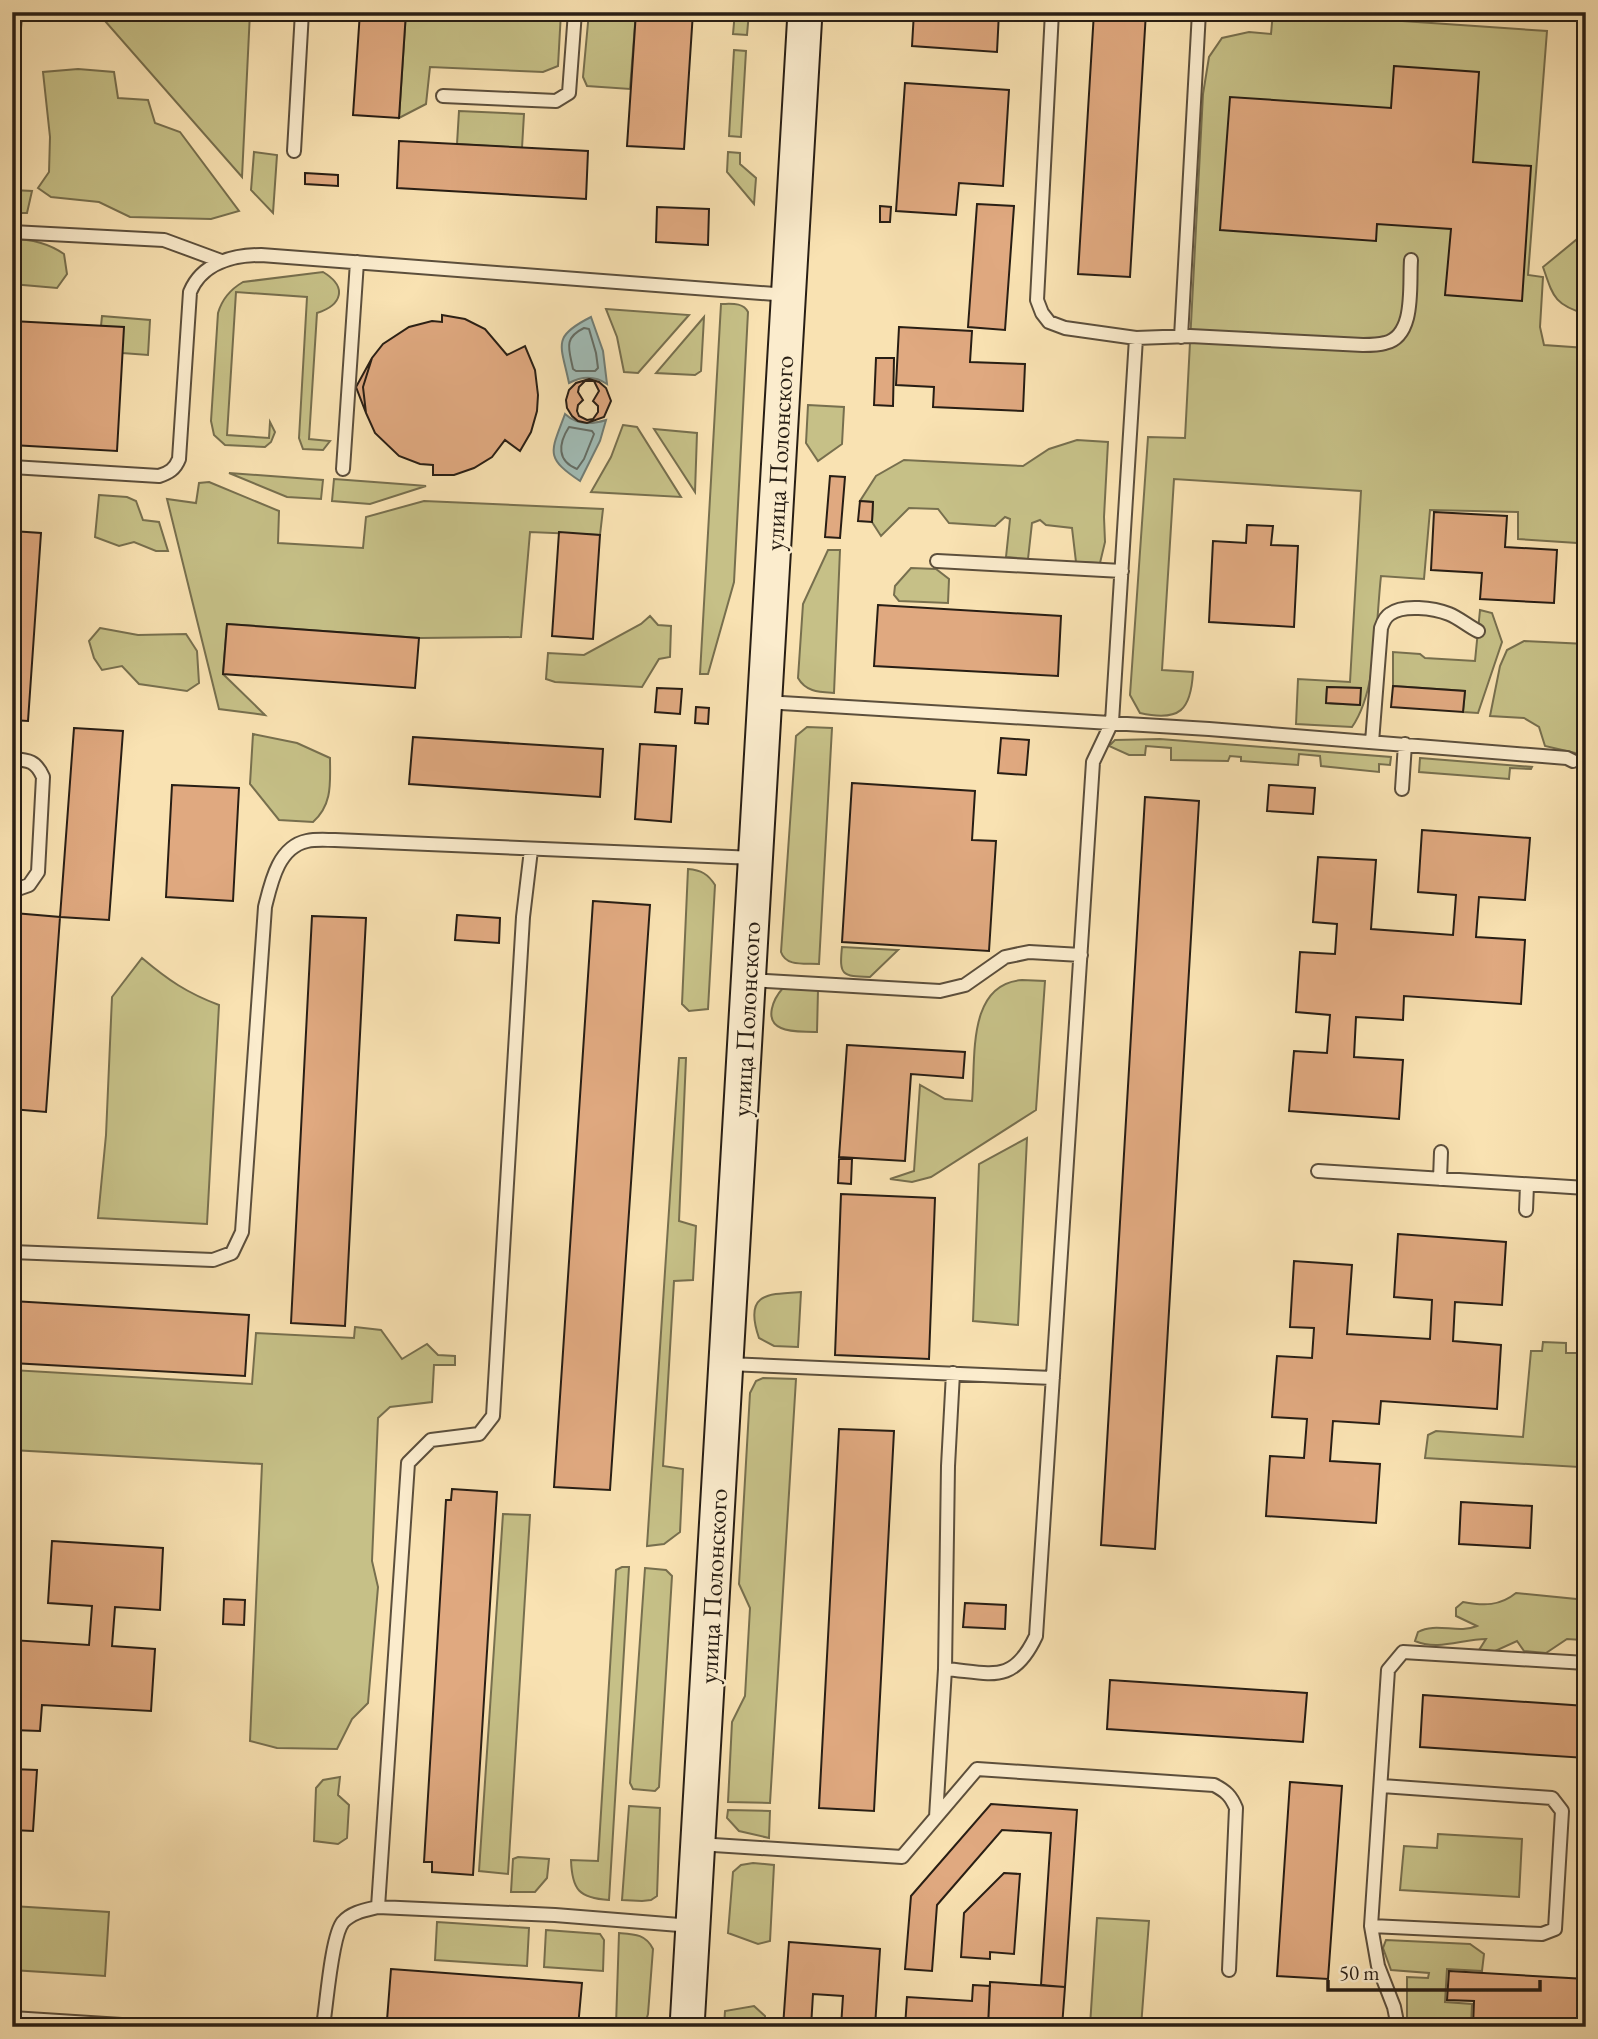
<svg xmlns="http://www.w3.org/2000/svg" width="1598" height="2039" font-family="'EB Garamond',serif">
	<rect width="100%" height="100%" fill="#f9e2b2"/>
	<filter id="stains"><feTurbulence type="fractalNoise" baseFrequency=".00286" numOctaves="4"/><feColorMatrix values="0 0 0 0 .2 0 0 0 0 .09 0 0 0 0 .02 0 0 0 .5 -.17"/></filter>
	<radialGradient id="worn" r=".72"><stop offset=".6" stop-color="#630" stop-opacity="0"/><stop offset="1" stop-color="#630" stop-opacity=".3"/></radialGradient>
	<path fill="#c6c087" stroke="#776f4e" stroke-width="2" fill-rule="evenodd" d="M 113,12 L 250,12 L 242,177 L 105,21 Z
		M 406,12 L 561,12 L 558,66 L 543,72 L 430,67 L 426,104 L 399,118 Z
		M 589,12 L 636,12 L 630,89 L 587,86 L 583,77 Z
		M 735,12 L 749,12 L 747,35 L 733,34 Z
		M 1273,12 L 1330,12 L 1330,16 L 1547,31 L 1528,275 L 1543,277 L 1540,327 L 1544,345 L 1586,348 L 1586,557 L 1577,543 L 1518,539 L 1518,512 L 1430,510 L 1424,579 L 1381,576 C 1376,620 1377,692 1352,727 L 1296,724 L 1298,679 L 1350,682 L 1361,491 L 1174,479 L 1162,670 L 1193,672 C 1191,710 1180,722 1140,713 L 1130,695 L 1148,437 L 1185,438 L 1203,94 L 1209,57 L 1222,38 L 1249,32 L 1271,34 ZM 1327,687 L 1360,688 L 1359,705 L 1326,703 Z
		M 734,50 L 746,51 L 741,137 L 729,136 Z
		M 78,69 L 114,72 L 118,98 L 148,100 L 155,123 L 180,132 L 239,211 L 211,219 L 130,217 L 99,202 L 51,197 L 38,188 L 49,172 L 50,137 L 43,72 Z
		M 459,111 L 524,114 L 522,148 L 457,144 Z
		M 254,152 L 277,155 L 273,213 L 251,190 Z
		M 728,152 L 740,153 L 740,164 L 756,178 L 754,204 L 727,172 Z
		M 12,190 L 32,191 L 27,213 L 12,213 Z
		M 12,239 C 32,239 48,243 64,254 L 67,274 L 57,288 L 12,284 Z
		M 1576,240 L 1586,244 L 1586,314 C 1554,305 1553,296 1543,267 Z
		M 323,272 C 348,287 342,305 317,313 L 309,439 L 330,441 L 323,450 L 303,449 L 299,438 L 307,297 L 236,292 L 227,435 L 269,438 L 270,422 L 275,432 L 271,442 L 265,447 L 225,445 L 214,435 L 211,421 L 218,313 C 222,299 231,289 243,282 Z
		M 721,304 C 731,304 743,302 748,312 L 734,582 L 708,674 L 700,674 Z
		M 606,309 L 689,315 L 638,373 L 624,372 L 617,337 Z
		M 102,316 L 150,320 L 148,355 L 122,353 L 101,326 Z
		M 704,317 L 701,371 L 695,375 L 656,373 Z
		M 808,405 L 844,407 L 842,444 L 818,461 L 806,443 Z
		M 623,425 L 637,427 L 681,497 L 591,492 L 611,457 Z
		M 654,429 L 697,433 L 695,492 Z
		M 1077,440 L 1108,442 L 1104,517 L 1105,542 L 1100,563 L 1076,562 L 1072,528 L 1046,525 L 1040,520 L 1032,523 L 1028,559 L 1006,557 L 1010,519 L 1005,517 L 995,526 L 949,523 L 938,509 L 909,508 L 881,536 L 872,522 L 873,502 L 860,501 L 876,476 L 904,460 L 1023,466 L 1049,449 Z
		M 229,473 L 323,480 L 321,499 L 287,497 Z
		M 334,479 L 414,485 L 426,486 L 370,504 L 332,501 Z
		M 209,482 L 279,511 L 278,543 L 363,548 L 366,517 L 424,501 L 603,509 L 600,535 L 530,532 L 521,637 L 419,638 L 227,624 L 223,674 L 265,715 L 219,709 L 167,499 L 196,503 L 199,483 Z
		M 99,495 L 127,497 L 136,501 L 143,520 L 159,522 L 168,551 L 156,551 L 134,542 L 119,546 L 95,537 Z
		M 828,550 L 840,550 L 834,693 C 819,692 806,692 798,678 L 803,604 Z
		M 911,568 L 936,569 L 949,579 L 948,603 L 899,601 L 894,595 L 895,586 Z
		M 1480,610 L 1492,613 L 1502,642 L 1478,713 L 1463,712 L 1465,691 L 1393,686 L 1393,652 L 1420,654 L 1425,658 L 1475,661 Z
		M 650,616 L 658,625 L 671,626 L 670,657 L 659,659 L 642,687 L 555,682 L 546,679 L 548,653 L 584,655 L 641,624 Z
		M 100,628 L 138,635 L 186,634 L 197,651 L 199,683 L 187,691 L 139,684 L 122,666 L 102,670 L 94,658 L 89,641 Z
		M 1524,641 L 1586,644 L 1586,765 L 1575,753 L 1545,746 L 1539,727 L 1524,718 L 1490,716 L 1500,666 L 1507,650 Z
		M 807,727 L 832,728 L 819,964 C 805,963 786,967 781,952 L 796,736 Z
		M 253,734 L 297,743 L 330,758 C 330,782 333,804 313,822 L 279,820 L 250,784 Z
		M 1160,739 L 1391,757 L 1390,765 L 1379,764 L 1379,772 L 1321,766 L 1320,756 L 1299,754 L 1298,765 L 1241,761 L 1241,757 L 1230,756 L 1228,761 L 1171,760 L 1171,748 L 1146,746 L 1145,755 L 1129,755 L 1109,746 L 1115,740 Z
		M 1420,758 L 1532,767 L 1531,769 L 1510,768 L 1509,779 L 1419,772 Z
		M 688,869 C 701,870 708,874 715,885 L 708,1009 L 689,1011 L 682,1004 Z
		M 842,947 L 897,950 L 898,950 L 870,977 C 842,976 839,976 842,947 Z
		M 142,958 C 168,980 187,993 219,1005 L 207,1224 L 98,1218 L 106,1135 L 112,997 Z
		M 1022,980 L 1045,981 L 1036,1110 L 931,1177 L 912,1182 L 890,1179 L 914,1171 L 920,1085 L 945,1099 L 972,1101 C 976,1060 966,984 1022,980 Z
		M 783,988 L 818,990 L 817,1032 C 806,1031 791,1033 781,1028 C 763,1020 774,998 783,988 Z
		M 679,1058 L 686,1058 L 679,1221 L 696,1226 L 693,1280 L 674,1281 L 663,1466 L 683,1469 L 680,1532 L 664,1544 L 647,1546 Z
		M 1027,1138 L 1018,1325 L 973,1321 L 979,1164 Z
		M 801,1292 L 798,1347 L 774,1346 L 759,1338 C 744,1294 765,1294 801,1292 Z
		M 355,1327 L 381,1330 L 402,1359 L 427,1344 L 438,1355 L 455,1356 L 455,1365 L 434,1365 L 432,1402 L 390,1407 L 378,1418 L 372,1561 L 378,1587 L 368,1703 L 352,1719 L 337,1749 L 277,1748 L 250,1741 L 262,1464 L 12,1450 L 12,1370 L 252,1384 L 256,1333 L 354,1338 Z
		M 1543,1342 L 1566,1343 L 1566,1353 L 1586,1353 L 1586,1391 L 1579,1467 L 1425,1458 L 1428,1435 L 1436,1431 L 1523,1437 L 1531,1351 L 1542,1351 Z
		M 763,1378 L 796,1379 L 770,1803 L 728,1802 L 732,1722 L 745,1696 L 750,1608 L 739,1584 L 750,1393 L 756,1381 Z
		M 503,1514 L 530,1515 L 508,1874 L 479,1871 Z
		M 622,1567 L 629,1567 L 609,1900 C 579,1898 572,1890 571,1860 L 598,1861 L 616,1570 Z
		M 645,1568 L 666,1570 L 672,1576 L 659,1787 L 655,1791 L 633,1789 L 630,1783 Z
		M 1516,1593 L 1586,1600 L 1586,1633 L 1582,1640 L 1567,1639 L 1546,1653 L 1524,1651 L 1517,1641 L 1493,1652 L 1479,1650 L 1486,1639 C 1462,1639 1438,1651 1415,1641 L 1418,1632 C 1436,1622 1458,1634 1477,1626 L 1456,1616 L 1456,1608 L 1463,1602 C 1484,1606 1500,1606 1516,1593 Z
		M 340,1777 L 338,1795 L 349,1805 L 347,1838 L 338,1844 L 314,1841 L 316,1788 L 323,1780 Z
		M 629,1806 L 660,1808 L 657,1896 L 651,1900 L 642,1901 L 622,1900 Z
		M 728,1810 L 770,1811 L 769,1838 L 739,1831 L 727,1818 Z
		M 1438,1834 L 1522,1839 L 1519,1897 L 1400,1890 L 1404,1846 L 1437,1848 Z
		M 518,1857 L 549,1859 L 547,1878 L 535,1892 L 511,1892 L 513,1859 Z
		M 753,1863 L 774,1865 L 770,1941 L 758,1944 L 728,1933 L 733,1872 L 741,1865 Z
		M 12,1906 L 109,1912 L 105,1976 L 12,1970 Z
		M 1097,1918 L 1149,1921 L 1141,2027 L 1090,2026 Z
		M 437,1922 L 529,1928 L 527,1966 L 435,1960 Z
		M 546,1930 L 600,1934 L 604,1940 L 603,1971 L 544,1967 Z
		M 619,1933 C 634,1934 646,1934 653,1949 L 648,2014 L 644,2027 L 616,2025 Z
		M 1386,1940 L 1470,1944 L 1484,1954 L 1482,1971 L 1447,1969 L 1445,2002 L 1472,2004 L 1471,2027 L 1436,2027 L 1435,2024 L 1407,2022 L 1407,1977 L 1428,1978 L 1429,1973 L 1391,1970 L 1383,1948 Z
		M 754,2006 L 765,2016 L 765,2027 L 724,2027 L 725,2011 Z"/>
	<path fill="#a1bcb6" stroke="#717d75" stroke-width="2" d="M 591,317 L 603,351 L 607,384 C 594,375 582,376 569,383 C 561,344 551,337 591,317 Z
		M 565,414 C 577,425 591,425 606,420 L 600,441 L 580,481 C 544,457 551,452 565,414 Z"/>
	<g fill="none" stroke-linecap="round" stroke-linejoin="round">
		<path stroke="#646d65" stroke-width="2" d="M 584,328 L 589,329 L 596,353 L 598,368 L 595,371 L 576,371 L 573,369 C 569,349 563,338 584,328 Z
			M 569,427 L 592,431 L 594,434 L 584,459 L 577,469 C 557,461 558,444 569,427 Z"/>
	</g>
	<path fill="#e0a980" stroke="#281e14" stroke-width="2" fill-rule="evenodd" d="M 12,12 L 22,12 L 14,140 L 12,140 Z
		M 360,12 L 406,12 L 399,118 L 353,115 Z
		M 636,12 L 693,12 L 684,149 L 627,146 Z
		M 914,12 L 999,12 L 997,52 L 912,46 Z
		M 1094,12 L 1146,12 L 1130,277 L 1078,274 Z
		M 1274,12 L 1301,12 L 1300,17 L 1274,15 Z
		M 1394,66 L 1479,72 L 1473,162 L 1531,166 L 1522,301 L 1445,295 L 1451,229 L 1377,224 L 1376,241 L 1220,230 L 1230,97 L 1391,108 Z
		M 905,83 L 1009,90 L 1003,186 L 959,183 L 956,215 L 896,211 Z
		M 399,141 L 588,151 L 586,199 L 397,188 Z
		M 305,173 L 338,175 L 338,186 L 305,184 Z
		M 977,204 L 1014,206 L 1005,330 L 968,327 Z
		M 880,206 L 891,207 L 890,222 L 880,222 Z
		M 657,207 L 709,209 L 708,245 L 656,242 Z
		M 442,315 L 465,319 L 485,329 L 507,355 L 525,346 L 535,370 L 538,395 L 537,411 L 531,432 L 520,451 L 505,440 L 492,457 L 474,468 L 454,475 L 433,475 L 433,465 L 420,464 L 399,456 L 375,433 L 366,413 L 363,387 L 372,358 L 383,344 L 409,327 L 432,321 L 442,322 Z
		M 12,321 L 124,327 L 117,451 L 12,445 Z
		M 899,327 L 972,331 L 970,362 L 1025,364 L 1023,411 L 933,407 L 934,387 L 896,385 Z
		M 372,358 L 363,387 L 366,413 L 356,387 Z
		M 876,358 L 894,358 L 893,406 L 874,405 Z
		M 589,379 L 599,382 L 606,388 L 611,401 L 604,417 L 587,423 L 578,421 L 572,416 L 567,408 L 566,400 L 569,390 L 576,383 ZM 585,381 L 594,381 L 599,391 L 593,401 L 598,406 L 598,412 L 593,419 L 587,420 L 579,416 L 577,411 L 578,405 L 583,400 L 578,392 L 579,387 Z
		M 830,476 L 845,477 L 840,538 L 825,537 Z
		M 860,501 L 873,502 L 872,522 L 858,521 Z
		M 1434,512 L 1507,516 L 1505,547 L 1557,550 L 1554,603 L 1480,599 L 1482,573 L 1431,570 Z
		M 1247,525 L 1273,526 L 1271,545 L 1298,546 L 1294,627 L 1209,622 L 1213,541 L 1246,543 Z
		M 12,531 L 41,533 L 28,721 L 12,720 Z
		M 559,532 L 600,535 L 593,639 L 552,636 Z
		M 878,605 L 1061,616 L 1058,676 L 874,666 Z
		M 227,624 L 419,638 L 415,688 L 223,674 Z
		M 1393,686 L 1465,691 L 1463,712 L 1391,707 Z
		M 1327,687 L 1361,688 L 1360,705 L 1326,703 Z
		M 657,688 L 682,689 L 680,714 L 655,712 Z
		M 696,707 L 709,708 L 708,724 L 695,723 Z
		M 74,728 L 123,731 L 109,920 L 60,917 Z
		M 413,737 L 603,749 L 600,797 L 409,784 Z
		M 1001,738 L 1029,740 L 1026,775 L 998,773 Z
		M 640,744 L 676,746 L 671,822 L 635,819 Z
		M 852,783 L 975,791 L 972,840 L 996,841 L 989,951 L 842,942 Z
		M 172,785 L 239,788 L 233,901 L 166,897 Z
		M 1269,785 L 1315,788 L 1313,814 L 1267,811 Z
		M 1145,797 L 1199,801 L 1155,1549 L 1101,1545 Z
		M 1422,830 L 1530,838 L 1525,900 L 1479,897 L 1476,937 L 1525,940 L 1521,1004 L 1404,996 L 1403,1020 L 1356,1017 L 1354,1057 L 1403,1060 L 1399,1119 L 1289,1111 L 1294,1051 L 1327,1053 L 1330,1015 L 1296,1012 L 1300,952 L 1335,954 L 1337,924 L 1313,922 L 1318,857 L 1376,860 L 1371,929 L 1453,935 L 1456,895 L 1418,892 Z
		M 593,901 L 650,905 L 610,1490 L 554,1487 Z
		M 14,913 L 60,917 L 46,1112 L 12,1109 Z
		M 457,915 L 500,918 L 499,943 L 455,940 Z
		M 312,916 L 366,918 L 345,1326 L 291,1323 Z
		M 847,1045 L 965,1052 L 963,1078 L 911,1074 L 905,1161 L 839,1157 Z
		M 839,1159 L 852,1159 L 851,1184 L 838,1183 Z
		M 841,1194 L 935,1198 L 929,1359 L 835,1355 Z
		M 1398,1234 L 1506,1242 L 1502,1305 L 1455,1302 L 1453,1341 L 1501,1345 L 1497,1409 L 1381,1401 L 1379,1424 L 1333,1421 L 1330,1461 L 1380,1464 L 1376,1523 L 1266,1516 L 1270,1456 L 1304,1458 L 1307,1419 L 1272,1417 L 1277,1356 L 1312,1358 L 1314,1328 L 1290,1327 L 1294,1261 L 1352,1265 L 1347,1334 L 1430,1339 L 1432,1300 L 1394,1297 Z
		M 12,1301 L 249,1315 L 245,1376 L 12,1363 Z
		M 839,1429 L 894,1431 L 874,1811 L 819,1808 Z
		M 452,1489 L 497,1492 L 473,1875 L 432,1872 L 432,1862 L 424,1862 L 446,1500 L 451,1500 Z
		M 1461,1502 L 1532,1506 L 1530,1548 L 1459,1544 Z
		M 52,1541 L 163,1548 L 160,1610 L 115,1607 L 112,1646 L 155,1649 L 151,1711 L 42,1705 L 40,1731 L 12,1730 L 12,1640 L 89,1645 L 92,1606 L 48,1603 Z
		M 224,1599 L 245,1600 L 244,1625 L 223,1624 Z
		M 965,1603 L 1006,1605 L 1005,1629 L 963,1627 Z
		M 1110,1680 L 1307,1693 L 1303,1742 L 1107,1729 Z
		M 1423,1695 L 1586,1706 L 1586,1758 L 1420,1747 Z
		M 12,1769 L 37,1770 L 33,1831 L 12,1830 Z
		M 1290,1782 L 1342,1786 L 1328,1979 L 1277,1976 Z
		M 991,1804 L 1077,1810 L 1065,1987 L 1041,1985 L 1051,1833 L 1002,1830 L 937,1905 L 932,1971 L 905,1969 L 911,1896 Z
		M 1004,1873 L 1020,1874 L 1014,1954 L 990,1952 L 990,1959 L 961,1957 L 964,1913 Z
		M 789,1942 L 880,1949 L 875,2027 L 841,2027 L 843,1996 L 813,1994 L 811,2027 L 783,2027 Z
		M 391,1969 L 582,1983 L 578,2027 L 478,2027 L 387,2020 Z
		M 1449,1971 L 1586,1979 L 1586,2027 L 1473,2027 L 1474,2001 L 1447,2000 Z
		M 990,1982 L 1065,1987 L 1062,2027 L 988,2027 Z
		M 973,1985 L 990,1986 L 988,2027 L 934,2023 L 933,2027 L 905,2027 L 907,1997 L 972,2001 Z"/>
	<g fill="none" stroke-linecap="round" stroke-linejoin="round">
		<defs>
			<path id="lane" d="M 1052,12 L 1037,300 L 1042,313 L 1049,322 L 1065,328 L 1136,338 L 1190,336 L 1363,345 C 1370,345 1378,345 1385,343 C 1416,336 1409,285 1411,260
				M 443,96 L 556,101 L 569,93 L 575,12
				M 294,151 L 302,12
				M 12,232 L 164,240 L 221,261
				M 1181,337 L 1199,12
				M 12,467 L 159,476 C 169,473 175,469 179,459 L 190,292 C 202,263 233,255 261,255 L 788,295
				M 343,469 L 357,262
				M 937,561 L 1122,571
				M 765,702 L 1209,729 L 1567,758 L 1573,761
				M 1372,742 L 1381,628 C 1383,622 1385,617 1390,614 C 1403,604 1434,608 1449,614 C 1459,618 1468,626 1478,631
				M 12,759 C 29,760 36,761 43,777 L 38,872 L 29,885 L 12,891
				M 1402,789 L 1405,744
				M 748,980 L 940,991 L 965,985 L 1005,957 L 1029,952 L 1081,955
				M 1318,1171 L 1586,1188
				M 1440,1179 L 1441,1152
				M 1526,1210 L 1527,1185
				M 12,1252 L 213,1260 L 232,1253 L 242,1232 L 265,907 C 271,883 278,847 307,841 C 316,839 326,840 335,840 L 755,858
				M 727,1364 L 1053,1378
				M 945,1669 C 992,1673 1013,1685 1036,1636 L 1093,762 L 1112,722 L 1136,338
				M 936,1817 L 945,1669 L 948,1466 L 953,1373
				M 698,1844 L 902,1857 L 977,1769 L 1214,1785 C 1226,1791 1231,1796 1236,1808 L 1229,1970
				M 378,1907 L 408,1463 L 431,1440 L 479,1434 L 493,1416 L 523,917 L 531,850
				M 1371,1926 L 1542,1934 L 1555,1929 L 1562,1811 L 1552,1798 L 1382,1786
				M 12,2018 L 153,2027
				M 319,2027 L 324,2019 C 327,1999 332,1935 343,1922 C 352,1912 366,1910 378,1907 L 555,1915 L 692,1926
				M 1398,2027 L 1394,2007 L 1378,1966 L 1371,1926 L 1388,1670 L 1403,1652 L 1586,1663"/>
			<path id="secondary" d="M 687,2027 L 805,12"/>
		</defs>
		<use href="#lane" stroke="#5c4f3c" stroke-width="16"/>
		<use href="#secondary" stroke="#281e14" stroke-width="37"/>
		<use href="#lane" stroke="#fbeccd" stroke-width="12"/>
		<use href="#secondary" stroke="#fbeccd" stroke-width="33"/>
	</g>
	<g text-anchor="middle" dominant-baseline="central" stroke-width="5" stroke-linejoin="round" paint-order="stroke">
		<g font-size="26" fill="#281e14" stroke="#fbeccd">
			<text transform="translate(779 453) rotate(-87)">улица Полонского</text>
			<text transform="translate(746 1019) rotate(-87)">улица Полонского</text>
			<text transform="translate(713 1586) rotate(-87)">улица Полонского</text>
		</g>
	</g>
	<rect width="1598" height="2039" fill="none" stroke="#f9e2b2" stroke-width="42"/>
	<rect x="14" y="14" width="1570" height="2011" fill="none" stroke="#281e14" stroke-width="3.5"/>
	<rect x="21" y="21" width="1556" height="1997" fill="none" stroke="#281e14" stroke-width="2"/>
	<path d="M1328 1980v10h212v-10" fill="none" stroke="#281e14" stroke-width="3.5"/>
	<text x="1339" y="1980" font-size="21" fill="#281e14" stroke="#fbeccd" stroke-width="5" paint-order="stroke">50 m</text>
	<rect width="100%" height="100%" filter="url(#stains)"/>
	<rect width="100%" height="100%" fill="url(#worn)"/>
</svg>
